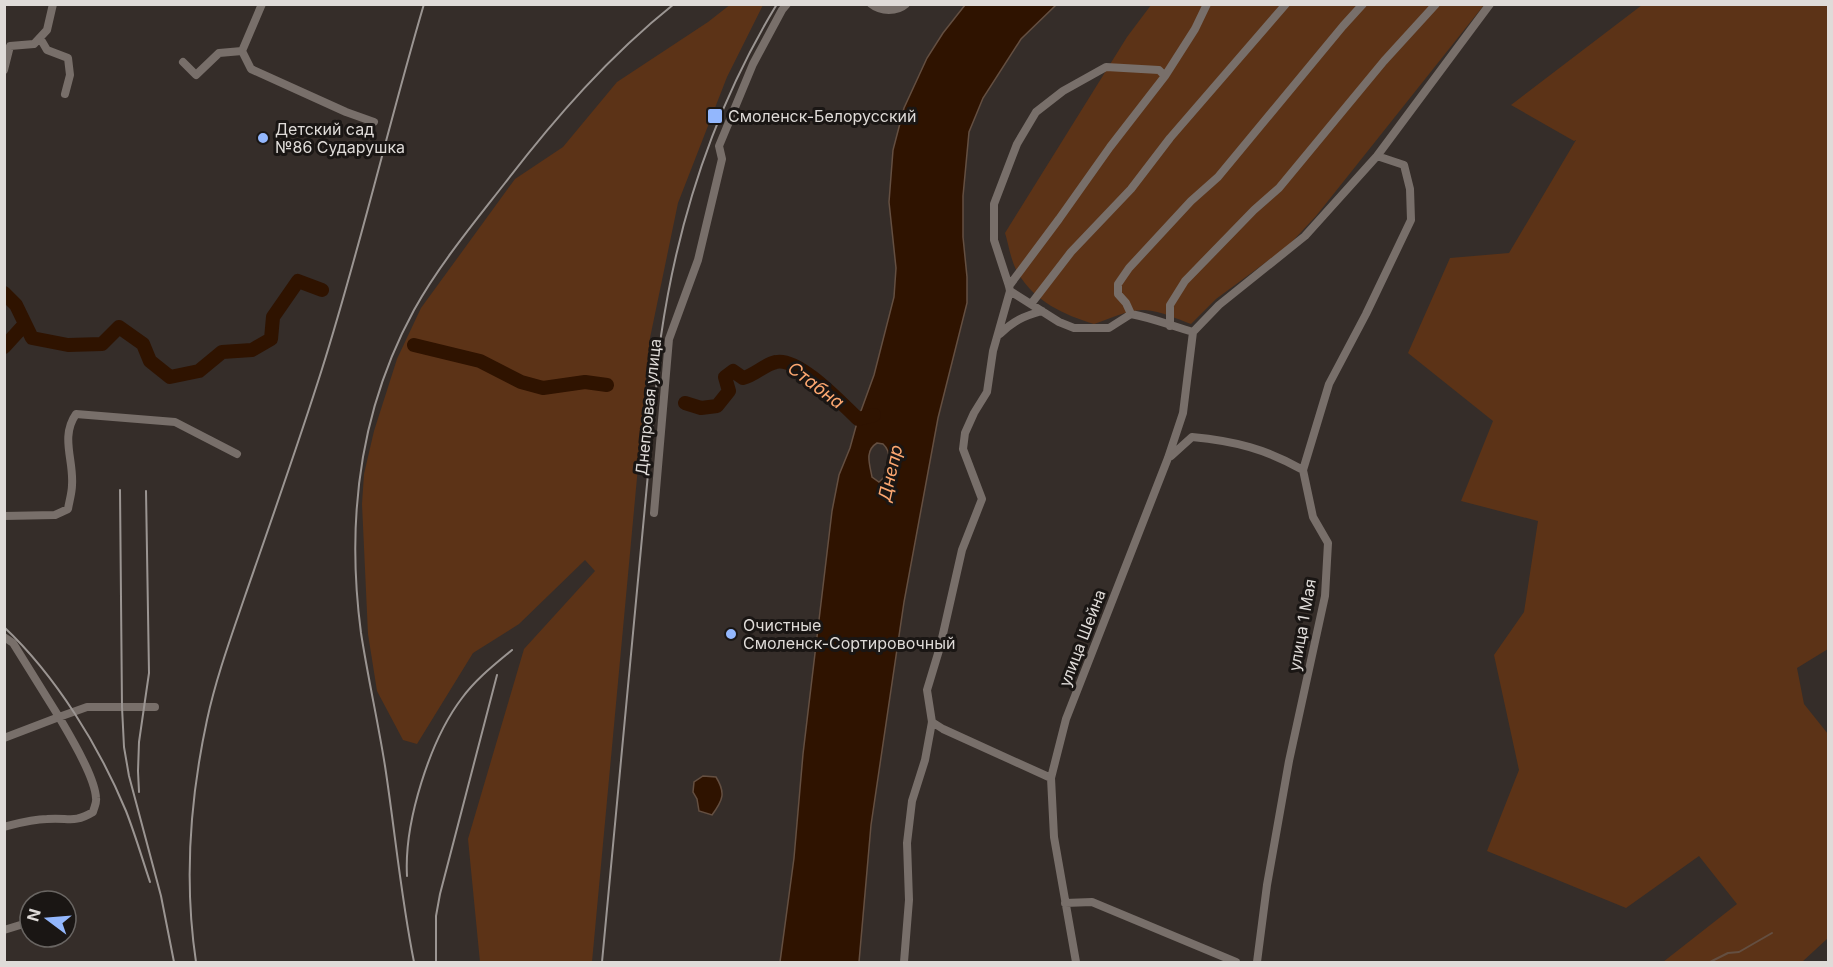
<svg xmlns="http://www.w3.org/2000/svg" width="1833" height="967" font-family="Inter,sans-serif">
	<rect width="100%" height="100%" fill="#352d29"/>
	<path fill="#5c3317" d="M 731,4 L 763,5 L 727,77 L 678,203 L 650,338 L 592,962 L 480,962 L 468,839 L 524,649 L 595,571 L 585,560 L 519,624 L 473,653 L 417,744 L 403,740 L 377,691 L 368,634 L 362,504 L 364,474 L 374,431 L 397,359 L 421,308 L 515,179 L 563,147 L 617,82 L 708,22 Z
		M 1151,5 L 1484,5 L 1316,216 L 1288,246 L 1216,299 L 1191,324 C 1177,319 1161,311 1145,310 C 1128,309 1110,319 1094,324 C 1064,315 1034,301 1018,273 C 1011,262 1009,246 1005,233 L 1127,37 Z
		M 1642,5 L 1828,5 L 1828,649 L 1797,668 L 1804,704 L 1828,734 L 1828,938 L 1802,962 L 1663,962 L 1737,904 L 1699,856 L 1626,908 L 1487,851 L 1519,770 L 1494,655 L 1524,612 L 1538,521 L 1461,501 L 1493,421 L 1408,353 L 1450,258 L 1509,253 L 1576,140 L 1574,141 L 1511,105 Z"/>
	<path fill="#2f1300" stroke="#644f41" stroke-width="1.5" fill-rule="evenodd" d="M 965,5 L 1056,5 L 1021,39 L 983,98 L 969,132 L 963,196 L 963,237 L 967,277 L 967,303 L 938,418 L 904,602 L 871,825 L 859,962 L 780,962 L 794,858 L 803,754 L 832,511 L 839,475 L 850,448 L 858,419 L 874,375 L 894,297 L 896,268 L 889,202 L 893,150 L 904,108 L 927,58 L 943,33 ZM 877,443 L 883,444 C 893,453 890,474 879,482 L 872,477 C 870,465 864,451 877,443 Z
		M 703,776 L 716,777 C 726,793 723,800 712,815 L 699,811 L 697,799 L 693,792 L 694,782 Z"/>
	<g fill="none" stroke-linecap="round" stroke-linejoin="round">
		<path stroke="#644f41" stroke-width="2" d="M 1710,962 L 1728,953 L 1739,952 L 1772,933"/>
		<path stroke="#2f1300" stroke-width="14" d="M 4,293 L 16,305 L 32,338 L 68,345 L 102,344 L 119,327 L 143,344 L 150,361 L 170,377 L 199,371 L 222,352 L 252,350 L 271,339 L 273,317 L 298,281 L 322,290
			M 414,345 L 480,361 L 521,382 L 543,388 L 585,382 L 607,385
			M 4,347 L 25,324
			M 685,403 L 701,408 L 717,406 L 729,391 L 725,377 L 733,371 L 743,378 C 755,375 765,364 776,362 C 799,357 842,404 858,419 L 874,415"/>
		<path stroke="#786f6a" stroke-width="8" d="M 871,4 C 881,12 897,12 906,4
			M 40,38 L 47,50 L 68,58 L 70,75 L 65,94
			M 242,51 L 251,69 L 346,112 L 374,122
			M 242,51 L 262,4
			M 183,62 L 196,75 L 219,53 L 242,51
			M 4,70 L 10,46 L 34,44 L 47,30 L 53,4
			M 1165,76 L 1195,29 L 1207,4
			M 1009,286 L 1059,219 L 1110,147 L 1165,76 L 1159,70 L 1106,67 L 1063,91 L 1036,112 L 1017,144 L 994,204 L 994,240 L 1009,286 L 1010,291 L 1059,322 L 1074,328 L 1109,328 L 1131,314 C 1153,318 1172,326 1193,332
			M 1031,304 L 1071,252 L 1131,189 L 1170,138 L 1286,4
			M 1131,314 L 1126,303 L 1118,294 L 1118,284 L 1129,268 L 1191,201 L 1218,177 L 1343,26 L 1363,4
			M 1170,326 L 1170,305 L 1185,281 L 1254,210 L 1279,188 L 1384,61 L 1436,4
			M 1193,332 L 1219,305 L 1305,236 L 1377,156 L 1490,4
			M 1000,334 C 1013,321 1024,316 1042,311
			M 1171,456 L 1192,437 C 1235,441 1266,449 1303,470
			M 654,513 L 669,339 L 698,260 L 722,159 L 719,146 L 753,64 L 782,10 L 787,4
			M 4,516 L 55,515 L 68,509 C 69,502 72,493 72,485 C 74,460 60,437 76,414 L 175,422 L 237,454
			M 4,637 L 13,643 L 59,717 L 4,738
			M 932,722 L 943,729 L 1051,778
			M 4,827 C 19,823 32,819 47,819 C 69,817 73,824 93,812 C 94,807 97,803 96,798 C 95,777 70,736 59,717 L 87,707 L 155,707
			M 1065,903 L 1092,902 L 1236,962
			M 4,930 L 30,922
			M 904,962 L 909,900 L 907,843 L 912,801 L 925,760 L 932,722 L 927,690 L 940,647 L 962,550 L 982,499 L 963,449 L 965,433 L 974,413 L 987,392 L 993,351 L 1010,291
			M 1076,962 L 1054,837 L 1051,778 L 1066,719 L 1168,458 L 1183,413 L 1193,332
			M 1257,962 L 1267,885 L 1289,761 L 1325,596 L 1328,543 L 1313,517 L 1303,470 L 1329,384 L 1366,314 L 1411,220 L 1410,189 L 1404,165 L 1377,156"/>
		<path stroke="#9b9592" stroke-width="2" d="M 120,490 L 122,707 L 124,747 L 129,776 L 161,896 L 174,962
			M 4,627 C 56,676 99,746 126,811 C 135,834 142,858 150,882
			M 139,792 L 138,771 L 139,742 L 149,673 L 146,491
			M 407,876 C 404,822 430,740 462,698 C 476,679 494,665 512,650
			M 196,962 C 184,882 190,799 207,720 C 216,678 231,637 245,596 C 271,521 298,445 322,369 C 360,249 388,126 424,4
			M 414,962 C 401,898 395,831 385,766 C 378,722 368,678 361,633 C 346,520 359,411 414,310 C 439,265 473,224 505,183 C 555,118 609,56 674,4
			M 436,962 L 436,916 L 440,894 L 497,675
			M 602,962 L 661,336 C 678,219 715,106 777,4"/>
	</g>
	<g fill="#93b7fd" stroke="#1a1614" stroke-width="2">
		<rect x="707" y="108" width="16" height="16" rx="3"/>
		<circle cx="263" cy="138" r="6"/>
		<circle cx="731" cy="634" r="6"/>
	</g>
	<g text-anchor="middle" dominant-baseline="central" stroke-width="6" stroke-linejoin="round" paint-order="stroke">
		<g font-size="16" fill="#dfdbd8" stroke="#1a1614" text-anchor="start">
			<text x="728" y="116">Смоленск-Белорусский</text>
			<text x="275" y="129">Детский сад<tspan x="275" dy="18">№86 Сударушка</tspan></text>
			<text x="743" y="625">Очистные<tspan x="743" dy="18">Смоленск-Сортировочный</tspan></text>
		</g>
		<g font-size="16" fill="#dfdbd8" stroke="#1a1614">
			<text transform="translate(648 407) rotate(-84)">Днепровая улица</text>
			<text transform="translate(1302 625) rotate(-80)">улица 1 Мая</text>
			<text transform="translate(1082 638) rotate(-69)">улица Шейна</text>
		</g>
		<g font-size="18" font-style="italic" fill="#fca770" stroke="#1a1614">
			<text transform="translate(816 385) rotate(37)">Стабна</text>
			<text transform="translate(890 473) rotate(-77)">Днепр</text>
		</g>
	</g>
	<rect width="1833" height="967" fill="none" stroke="#dfdbd8" stroke-width="12"/>
	<g transform="translate(48 919) rotate(286)"><circle r="28" fill="#1a1614" stroke="#696562" stroke-width="1.5"/>
	<path d="M0-4.5L10 22L0 15L-10 22Z" fill="#93b7fd"/>
	<text y="-9" font-size="16" font-weight="bold" text-anchor="middle" fill="#dfdbd8">N</text>
	</g>
</svg>
